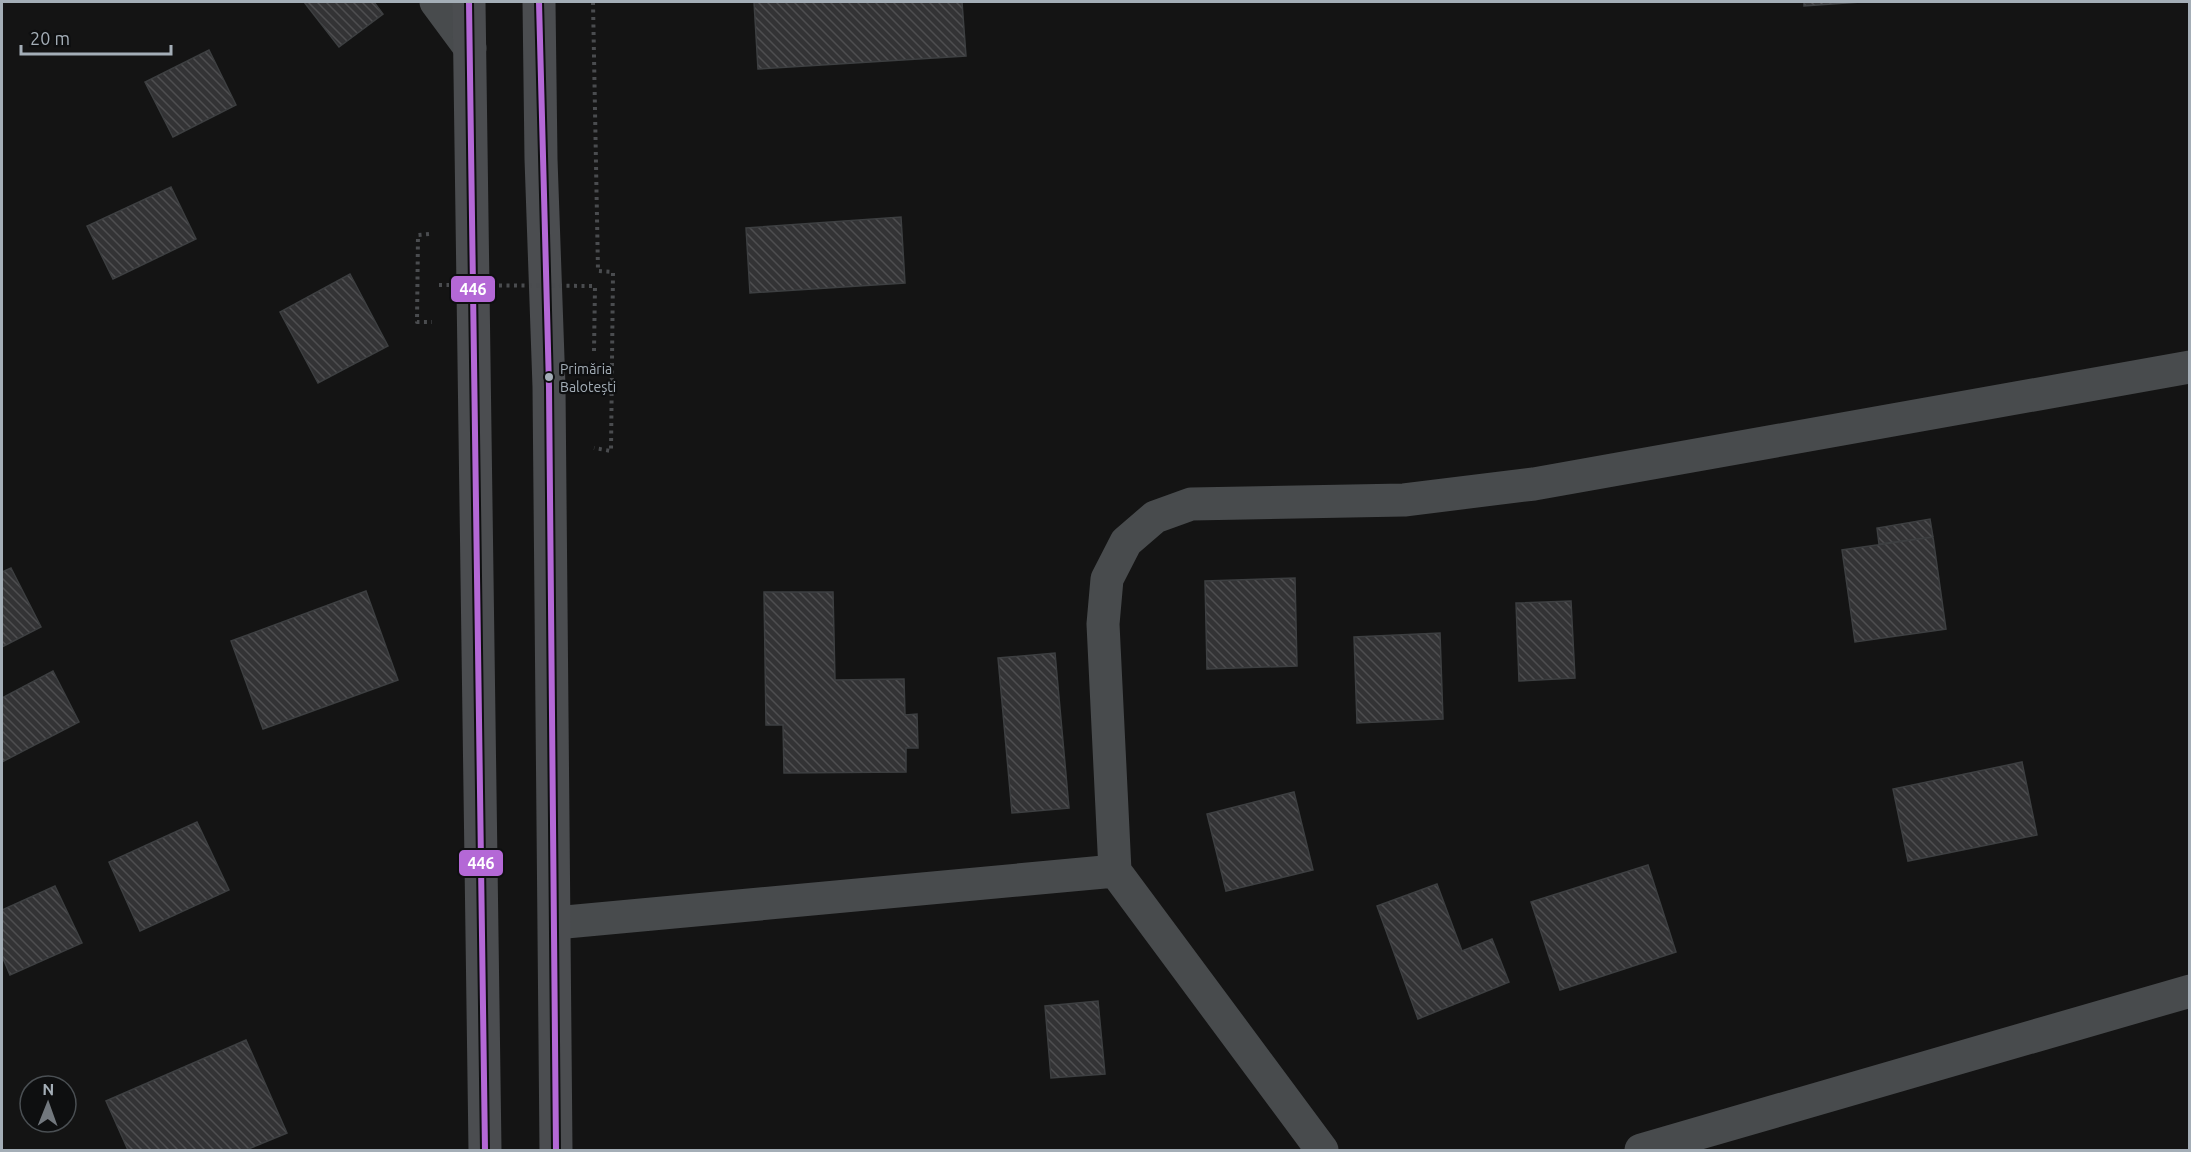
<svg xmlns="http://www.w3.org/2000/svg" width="2191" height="1152" font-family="Ubuntu,sans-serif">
	<defs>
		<pattern id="building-back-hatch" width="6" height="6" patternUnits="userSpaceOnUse" patternTransform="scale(1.5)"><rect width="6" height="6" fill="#333335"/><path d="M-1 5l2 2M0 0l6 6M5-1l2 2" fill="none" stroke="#4e4e50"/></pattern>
	</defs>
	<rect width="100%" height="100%" fill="#141414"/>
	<path fill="url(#building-back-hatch)" stroke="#3d3f41" stroke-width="1.5" d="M 304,2 L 374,2 L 383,14 L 339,47 Z
		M 754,2 L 962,2 L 966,56 L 758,69 Z
		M 1804,2 L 1861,2 L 1804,6 Z
		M 209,50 L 236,105 L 173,137 L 145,82 Z
		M 171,187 L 196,239 L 113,279 L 87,226 Z
		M 901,217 L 905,283 L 750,293 L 746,228 Z
		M 350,274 L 388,346 L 318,383 L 280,312 Z
		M 1930,519 L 1933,537 L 1879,544 L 1877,528 Z
		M 1933,537 L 1946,629 L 1855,642 L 1842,550 Z
		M 11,568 L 41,627 L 2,647 L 2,572 Z
		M 1295,578 L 1297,666 L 1207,669 L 1205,581 Z
		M 366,591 L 398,680 L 263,729 L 231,641 Z
		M 764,592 L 833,592 L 835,680 L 904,679 L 905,715 L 917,714 L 918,748 L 906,748 L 906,772 L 784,773 L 783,725 L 766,725 Z
		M 1571,601 L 1575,678 L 1519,681 L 1516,603 Z
		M 1440,633 L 1443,719 L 1357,723 L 1354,637 Z
		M 1055,653 L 1069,808 L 1012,813 L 998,658 Z
		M 53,671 L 79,722 L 2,762 L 2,698 Z
		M 2022,762 L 2037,835 L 1908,861 L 1893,789 Z
		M 1294,792 L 1313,870 L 1226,891 L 1207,814 Z
		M 197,822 L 229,890 L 140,931 L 109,862 Z
		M 1648,865 L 1676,952 L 1560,990 L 1531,902 Z
		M 1437,884 L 1462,951 L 1492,939 L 1509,982 L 1418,1019 L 1377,906 Z
		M 55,886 L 82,943 L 10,975 L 2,956 L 2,910 Z
		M 1098,1001 L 1105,1074 L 1051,1078 L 1045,1006 Z
		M 246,1040 L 287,1133 L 246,1150 L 128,1150 L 106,1101 Z"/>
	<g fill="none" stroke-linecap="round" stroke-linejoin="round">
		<path stroke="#4a4c4f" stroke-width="4" stroke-dasharray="3 4.5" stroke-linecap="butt" d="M 593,2 L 598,271 L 613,272 L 611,451 L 594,448
			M 429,234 L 418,235 L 417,322 L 432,322
			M 594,351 L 595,286"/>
		<path stroke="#484b4d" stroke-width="33" d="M 436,2 L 470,48
			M 555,923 L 1115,871
			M 1322,1150 L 1115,871 L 1103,624 L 1107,579 L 1126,542 L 1155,517 L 1191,504 L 1404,500 L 1534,484 L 2190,367
			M 1641,1150 L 2190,991"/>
		<path stroke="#4b4d50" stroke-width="33" d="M 469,2 L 485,1150
			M 539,2 L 541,159 L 549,387 L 556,1150"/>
		<path stroke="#4a4c4f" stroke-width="4" stroke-dasharray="3 4.5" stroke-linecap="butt" d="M 439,285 L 595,286"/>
		<defs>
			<path id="bus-1" d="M 469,2 L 485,1150
				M 539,2 L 549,387 L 556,1150"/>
		</defs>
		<use href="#bus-1" stroke="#0e0f10" stroke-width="10"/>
		<use href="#bus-1" stroke="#b468d6" stroke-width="6"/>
	</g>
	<circle fill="#a4aeb7" stroke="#0e0f10" stroke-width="2" cx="549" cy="377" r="5"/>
	<g text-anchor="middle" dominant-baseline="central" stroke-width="4.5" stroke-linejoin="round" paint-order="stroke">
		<g font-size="14" fill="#a4aeb7" stroke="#0e0f10" text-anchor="start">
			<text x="560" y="369">Primăria<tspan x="560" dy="18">Balotești</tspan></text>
		</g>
	</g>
	<g stroke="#0e0f10" stroke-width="2">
		<rect x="450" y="275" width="46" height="28" rx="6" fill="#b468d6"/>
		<rect x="458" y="849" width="46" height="28" rx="6" fill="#b468d6"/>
	</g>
	<g font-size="16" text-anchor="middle" font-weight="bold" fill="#fff">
		<text x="473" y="295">446</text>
		<text x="481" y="869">446</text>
	</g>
	<rect width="2191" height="1152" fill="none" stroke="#a4aeb7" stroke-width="6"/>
	<g transform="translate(48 1104) rotate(1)"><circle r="28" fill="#0e0f10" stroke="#4a4f53" stroke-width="1.5"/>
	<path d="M0-4.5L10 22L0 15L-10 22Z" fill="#72787e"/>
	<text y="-9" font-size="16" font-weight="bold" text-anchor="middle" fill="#a4aeb7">N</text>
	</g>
	<path d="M21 45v9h150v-9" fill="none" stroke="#a4aeb7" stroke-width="3"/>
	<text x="30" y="45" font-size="18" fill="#a4aeb7" stroke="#0e0f10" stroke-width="4.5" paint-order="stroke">20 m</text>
</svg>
